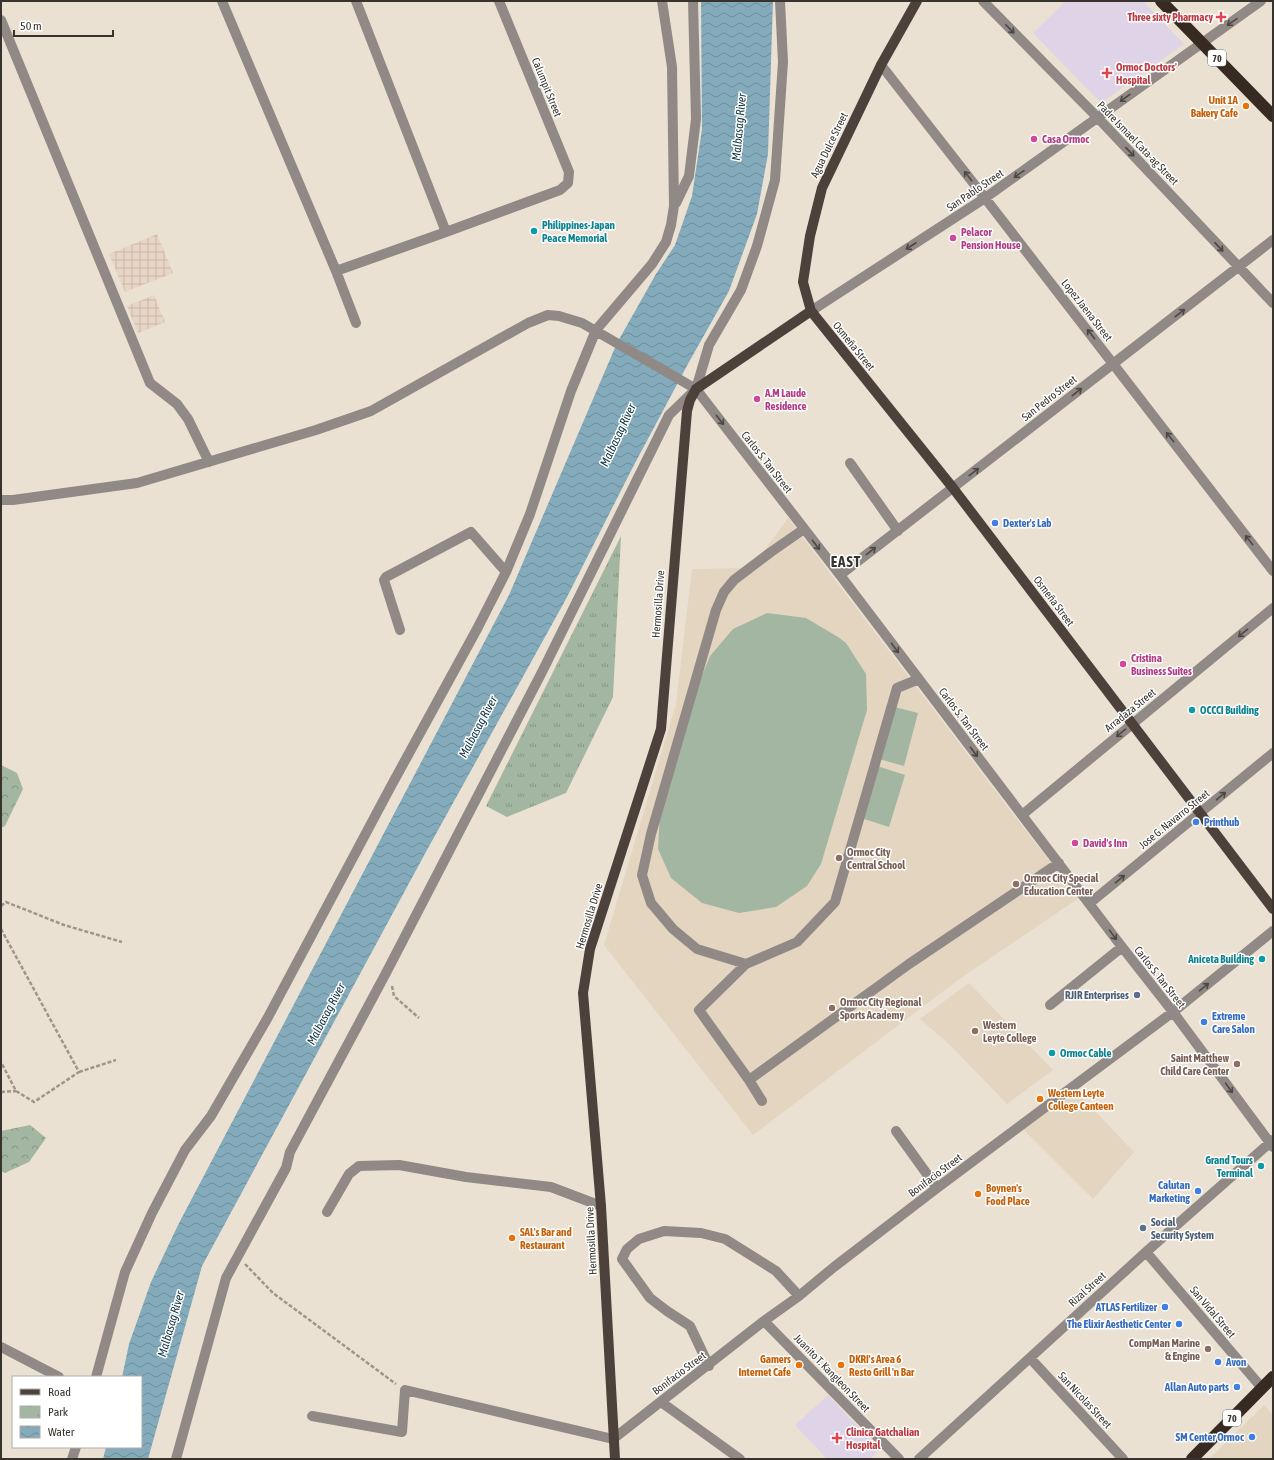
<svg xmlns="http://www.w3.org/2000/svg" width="1274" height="1460" font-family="'Asap Condensed',sans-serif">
	<defs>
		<pattern id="industrial-grid" width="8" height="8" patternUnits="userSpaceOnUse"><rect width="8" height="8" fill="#e8d5c5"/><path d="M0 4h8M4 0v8" fill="none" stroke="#c8b7aa"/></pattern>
		<pattern id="forest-crowns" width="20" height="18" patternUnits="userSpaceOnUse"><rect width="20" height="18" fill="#a3b6a2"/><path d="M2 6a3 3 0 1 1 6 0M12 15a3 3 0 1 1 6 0" fill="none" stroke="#869584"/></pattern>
		<pattern id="park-tufts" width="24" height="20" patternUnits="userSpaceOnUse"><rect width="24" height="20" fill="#a3b6a2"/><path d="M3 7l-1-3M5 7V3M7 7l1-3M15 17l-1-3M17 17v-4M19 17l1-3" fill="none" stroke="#869584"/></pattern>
		<pattern id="water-waves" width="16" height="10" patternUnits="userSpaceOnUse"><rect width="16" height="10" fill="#84abbb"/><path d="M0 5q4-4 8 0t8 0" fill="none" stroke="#6d8c98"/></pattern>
	</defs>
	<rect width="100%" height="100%" fill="#ebe1d2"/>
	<path fill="#e3d5c0" d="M 788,518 L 1016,818 L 1079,898 L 961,978 L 753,1135 L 604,945 L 676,704 L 692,569 L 752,568 Z
		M 969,983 L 1053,1070 L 1007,1104 L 949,1044 L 920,1019 Z
		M 1074,1089 L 1134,1152 L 1093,1199 L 1022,1128 Z
		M 1264,1405 L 1273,1415 L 1273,1459 L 1209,1459 Z"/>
	<path fill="url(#industrial-grid)" d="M 157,234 L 173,273 L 125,292 L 109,254 Z
		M 154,295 L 165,322 L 138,333 L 127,306 Z"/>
	<path fill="#dfd3e7" d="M 1066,1 L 1143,1 L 1184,44 L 1101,103 L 1033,33 Z
		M 828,1395 L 879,1450 L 870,1459 L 827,1459 L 795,1425 Z"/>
	<path fill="#a3b6a2" d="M 767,613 L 806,618 L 838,637 L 846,643 L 866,674 L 867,710 L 821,864 L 807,886 L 776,907 L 739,913 L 702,903 L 671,878 L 658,849 L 660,812 L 695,693 L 710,656 L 733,629 Z
		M 887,705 L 918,713 L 904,766 L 872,757 Z
		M 874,765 L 905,775 L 889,827 L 858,817 Z"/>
	<path fill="url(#forest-crowns)" d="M 1,765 L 17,773 L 23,789 L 5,826 L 1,828 Z
		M 30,1125 L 46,1138 L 29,1162 L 5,1173 L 1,1171 L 1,1131 Z"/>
	<path fill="url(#park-tufts)" d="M 621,536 L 613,697 L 566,793 L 507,817 L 486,806 Z"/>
	<path fill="url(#water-waves)" d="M 701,1 L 773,1 L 768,154 L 757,214 L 729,291 L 689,362 L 634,465 L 566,599 L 427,850 L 202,1266 L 148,1459 L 103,1459 L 106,1447 L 141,1447 L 141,1377 L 122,1377 L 129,1344 L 151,1282 L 178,1225 L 509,595 L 617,343 L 656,274 L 675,245 L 692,196 L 702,129 Z"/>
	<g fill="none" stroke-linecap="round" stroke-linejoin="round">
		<path stroke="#9d968b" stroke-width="2.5" stroke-dasharray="4 2" stroke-linecap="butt" d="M 1,906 L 6,902 L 64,925 L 122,942
			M 1,929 L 79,1072 L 34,1102 L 16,1091 L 1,1062
			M 392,986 L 394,996 L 419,1018
			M 79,1072 L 116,1060
			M 1,1092 L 16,1091
			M 245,1264 L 273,1293 L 396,1384"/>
		<path stroke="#908985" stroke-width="10" d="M 222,1 L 336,271 L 356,323
			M 356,1 L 446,232
			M 983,1 L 1098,118 L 1273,303
			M 1,20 L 150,383 L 177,404 L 188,419 L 209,462
			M 881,65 L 985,198 L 1273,571
			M 676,203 L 689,176 L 696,119 L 693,1
			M 336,271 L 446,232 L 560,190 L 568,183 L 569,172 L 499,1
			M 811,311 L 985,198 L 1261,1
			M 850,463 L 898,531
			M 1,500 L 13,500 L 137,483 L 316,430 L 371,411 L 528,323 L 548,315 L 559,316 L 582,323 L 696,389 L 840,575 L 1122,947 L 1173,1012 L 1273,1147
			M 840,575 L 1273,240
			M 400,630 L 384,580 L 386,577 L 471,532 L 506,572
			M 1022,815 L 1273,608
			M 1090,903 L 1273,753
			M 746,964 L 697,949 L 673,929 L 651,903 L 642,875 L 651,834 L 716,610 L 724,592 L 734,580 L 771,552 L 804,529
			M 1050,1005 L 1122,947
			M 749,1080 L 909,964 L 1059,863
			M 762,1101 L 749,1080 L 699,1010 L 746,964 L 797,942 L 835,902 L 897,688 L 919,679
			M 896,1131 L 937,1188
			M 327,1212 L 349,1174 L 359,1166 L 399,1165 L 466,1177 L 551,1187 L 601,1206
			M 1146,1252 L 1262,1388
			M 764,1321 L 899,1459
			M 1,1347 L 59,1377
			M 1030,1358 L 1123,1459
			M 709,1366 L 690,1326 L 667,1311 L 650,1298 L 622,1259 L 627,1249 L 639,1239 L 664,1231 L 701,1233 L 725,1239 L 776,1271 L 799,1296
			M 96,1377 L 125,1272 L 152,1213 L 185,1150 L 211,1116 L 267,1019 L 390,788 L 477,629 L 506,572 L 530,514 L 571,391 L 596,330 L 652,264 L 666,242 L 671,225 L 674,206 L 672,67 L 662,1
			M 661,1402 L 740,1459
			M 312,1416 L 402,1432 L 405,1390 L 613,1439 L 764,1321 L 799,1296 L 834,1267 L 937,1188 L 1173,1012 L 1273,931
			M 72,1459 L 76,1447
			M 176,1459 L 226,1278 L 286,1168 L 290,1152 L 386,973 L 542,672 L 669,415 L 696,389 L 709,345 L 741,290 L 757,246 L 775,180 L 783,62 L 780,1
			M 919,1459 L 1146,1252 L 1273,1140"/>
		<path stroke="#4d423b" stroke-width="10" d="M 917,1 L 881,65 L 822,188 L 810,236 L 803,282 L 811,311 L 953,488 L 1273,909
			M 615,1459 L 601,1206 L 583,993 L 590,949 L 661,729 L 687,411 L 690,400 L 696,389 L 811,311"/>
		<path stroke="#362a22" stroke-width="12" d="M 1161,1 L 1273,116
			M 1192,1459 L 1273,1377"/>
	</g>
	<defs><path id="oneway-shaft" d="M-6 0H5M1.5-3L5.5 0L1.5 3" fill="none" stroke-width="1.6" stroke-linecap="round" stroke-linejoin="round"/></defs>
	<g stroke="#4d4843">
		<use href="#oneway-shaft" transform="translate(1232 22) rotate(145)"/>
		<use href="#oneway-shaft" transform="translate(1010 29) rotate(46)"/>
		<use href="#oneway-shaft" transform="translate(1125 98) rotate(144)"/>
		<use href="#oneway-shaft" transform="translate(1130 152) rotate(47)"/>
		<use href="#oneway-shaft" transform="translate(1019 174) rotate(145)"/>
		<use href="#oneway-shaft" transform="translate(968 176) rotate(-128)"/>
		<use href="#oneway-shaft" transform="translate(911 246) rotate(147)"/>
		<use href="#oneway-shaft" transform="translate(1219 247) rotate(47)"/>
		<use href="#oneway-shaft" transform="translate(1180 313) rotate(-38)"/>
		<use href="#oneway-shaft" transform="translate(1091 334) rotate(-128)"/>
		<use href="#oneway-shaft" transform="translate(1077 392) rotate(-38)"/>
		<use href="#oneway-shaft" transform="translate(720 420) rotate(52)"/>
		<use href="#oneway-shaft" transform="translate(1170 437) rotate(-128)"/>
		<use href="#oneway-shaft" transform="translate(974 472) rotate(-38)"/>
		<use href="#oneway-shaft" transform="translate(1249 540) rotate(-128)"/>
		<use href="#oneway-shaft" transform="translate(816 545) rotate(52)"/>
		<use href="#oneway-shaft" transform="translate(871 551) rotate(-38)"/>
		<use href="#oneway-shaft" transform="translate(1243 633) rotate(141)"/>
		<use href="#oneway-shaft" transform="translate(895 648) rotate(53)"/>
		<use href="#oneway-shaft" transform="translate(1121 733) rotate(140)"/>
		<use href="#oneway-shaft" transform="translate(974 752) rotate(53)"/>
		<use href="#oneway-shaft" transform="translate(1221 796) rotate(-40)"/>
		<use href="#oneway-shaft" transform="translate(1120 879) rotate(-39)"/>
		<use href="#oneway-shaft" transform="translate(1113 935) rotate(54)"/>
		<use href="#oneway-shaft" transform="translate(1204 987) rotate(-39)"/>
		<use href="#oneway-shaft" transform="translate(1229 1088) rotate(54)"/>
	</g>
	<g fill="#e0444e" stroke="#fff" stroke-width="1.5">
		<path d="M1219 11h4v4h4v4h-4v4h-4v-4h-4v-4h4z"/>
		<path d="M1105 67h4v4h4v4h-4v4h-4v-4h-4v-4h4z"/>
		<path d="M835 1432h4v4h4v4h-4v4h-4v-4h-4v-4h4z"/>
	</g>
	<g fill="#e8710a" stroke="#fff" stroke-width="1.5">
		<circle cx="1246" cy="106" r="4"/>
		<circle cx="1040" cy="1099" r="4"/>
		<circle cx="978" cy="1194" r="4"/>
		<circle cx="512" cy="1238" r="4"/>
		<circle cx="799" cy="1365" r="4"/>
		<circle cx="841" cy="1365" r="4"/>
	</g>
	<g fill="#d1479c" stroke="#fff" stroke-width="1.5">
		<circle cx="1034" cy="139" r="4"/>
		<circle cx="953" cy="238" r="4"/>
		<circle cx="757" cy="399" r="4"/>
		<circle cx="1123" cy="664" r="4"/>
		<circle cx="1075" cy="843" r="4"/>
	</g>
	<g fill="#0f9aa8" stroke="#fff" stroke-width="1.5">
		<circle cx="534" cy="231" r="4"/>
		<circle cx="1192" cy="710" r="4"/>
		<circle cx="1262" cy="959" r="4"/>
		<circle cx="1052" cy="1053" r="4"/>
		<circle cx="1261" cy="1166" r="4"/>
	</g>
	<g fill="#3f7fe0" stroke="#fff" stroke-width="1.5">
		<circle cx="995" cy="523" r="4"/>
		<circle cx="1196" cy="822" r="4"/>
		<circle cx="1204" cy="1022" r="4"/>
		<circle cx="1198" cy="1191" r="4"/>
		<circle cx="1165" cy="1307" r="4"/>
		<circle cx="1179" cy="1324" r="4"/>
		<circle cx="1218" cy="1362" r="4"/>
		<circle cx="1237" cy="1387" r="4"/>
		<circle cx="1252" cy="1437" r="4"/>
	</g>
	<g fill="#8d6e63" stroke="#fff" stroke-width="1.5">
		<circle cx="839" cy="858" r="4"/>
		<circle cx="1016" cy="884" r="4"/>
		<circle cx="832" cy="1008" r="4"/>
		<circle cx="975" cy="1031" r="4"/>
		<circle cx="1237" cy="1064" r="4"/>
		<circle cx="1208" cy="1349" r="4"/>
	</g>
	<g fill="#5c6f8a" stroke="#fff" stroke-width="1.5">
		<circle cx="1137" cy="995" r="4"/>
		<circle cx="1143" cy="1228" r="4"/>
	</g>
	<g text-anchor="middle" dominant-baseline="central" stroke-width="3" stroke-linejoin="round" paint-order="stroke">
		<g fill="#fff" stroke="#73706c" stroke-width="1">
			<rect x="1208" y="50" width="18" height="16" rx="3"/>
			<rect x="1223" y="1410" width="18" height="16" rx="3"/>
		</g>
		<g font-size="10" font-weight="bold" fill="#37332d">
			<text x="1217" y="58">70</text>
			<text x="1232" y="1418">70</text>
		</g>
		<g font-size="11" font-weight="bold" fill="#be3a42" stroke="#fff" text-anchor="start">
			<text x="1213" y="17" text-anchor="end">Three sixty Pharmacy</text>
			<text x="1116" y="67">Ormoc Doctors'<tspan x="1116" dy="13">Hospital</tspan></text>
			<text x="846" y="1432">Clinica Gatchalian<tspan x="846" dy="13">Hospital</tspan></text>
		</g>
		<g font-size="11" fill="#37332d" stroke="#fff">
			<text transform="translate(547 87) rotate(68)">Calumpit Street</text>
			<text transform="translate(1138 143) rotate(46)">Padre Ismael Cata-ag Street</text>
			<text transform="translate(829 145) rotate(-64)">Agua Dulce Street</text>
			<text transform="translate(975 190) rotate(-34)">San Pablo Street</text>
			<text transform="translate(1087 310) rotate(52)">Lopez Jaena Street</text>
			<text transform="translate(854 346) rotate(51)">Osmeña Street</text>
			<text transform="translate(1049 398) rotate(-38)">San Pedro Street</text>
			<text transform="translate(767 462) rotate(52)">Carlos S. Tan Street</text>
			<text transform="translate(1054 601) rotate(53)">Osmeña Street</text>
			<text transform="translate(658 604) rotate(-86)">Hermosilla Drive</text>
			<text transform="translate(1130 710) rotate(-39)">Arradaza Street</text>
			<text transform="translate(964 719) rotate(53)">Carlos S. Tan Street</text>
			<text transform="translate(1174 819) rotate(-39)">Jose G. Navarro Street</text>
			<text transform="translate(589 916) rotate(-73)">Hermosilla Drive</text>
			<text transform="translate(1160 977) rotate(52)">Carlos S. Tan Street</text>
			<text transform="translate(935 1175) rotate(-37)">Bonifacio Street</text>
			<text transform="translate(591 1241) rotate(-93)">Hermosilla Drive</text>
			<text transform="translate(1087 1289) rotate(-42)">Rizal Street</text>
			<text transform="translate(1213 1312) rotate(50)">San Vidal Street</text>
			<text transform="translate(679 1373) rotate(-37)">Bonifacio Street</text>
			<text transform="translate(832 1373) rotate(46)">Juanito T. Kangleon Street</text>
			<text transform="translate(1085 1400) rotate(47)">San Nicolas Street</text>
		</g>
		<g font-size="11" font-weight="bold" fill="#c56008" stroke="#fff" text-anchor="start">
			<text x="1238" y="100" text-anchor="end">Unit 1A<tspan x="1238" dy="13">Bakery Cafe</tspan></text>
			<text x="1048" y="1093">Western Leyte<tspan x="1048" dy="13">College Canteen</tspan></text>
			<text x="986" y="1188">Boynen's<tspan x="986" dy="13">Food Place</tspan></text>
			<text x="520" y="1232">SAL's Bar and<tspan x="520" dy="13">Restaurant</tspan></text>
			<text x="791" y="1359" text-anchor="end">Gamers<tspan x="791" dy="13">Internet Cafe</tspan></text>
			<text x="849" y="1359">DKRI's Area 6<tspan x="849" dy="13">Resto Grill 'n Bar</tspan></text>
		</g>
		<g font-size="11" font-weight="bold" fill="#b23c85" stroke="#fff" text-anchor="start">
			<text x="1042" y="139">Casa Ormoc</text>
			<text x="961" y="232">Pelacor<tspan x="961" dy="13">Pension House</tspan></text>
			<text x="765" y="393">A.M Laude<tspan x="765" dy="13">Residence</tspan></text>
			<text x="1131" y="658">Cristina<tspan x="1131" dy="13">Business Suites</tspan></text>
			<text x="1083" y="843">David's Inn</text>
		</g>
		<g font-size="11" font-weight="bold" fill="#0d838f" stroke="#fff" text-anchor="start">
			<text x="542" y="225">Philippines-Japan<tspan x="542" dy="13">Peace Memorial</tspan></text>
			<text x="1200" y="710">OCCCI Building</text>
			<text x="1254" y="959" text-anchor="end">Aniceta Building</text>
			<text x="1060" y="1053">Ormoc Cable</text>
			<text x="1253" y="1160" text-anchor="end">Grand Tours<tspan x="1253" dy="13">Terminal</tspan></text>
		</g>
		<g font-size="11" font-weight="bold" fill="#366cbe" stroke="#fff" text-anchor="end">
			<text x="1003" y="523" text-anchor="start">Dexter's Lab</text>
			<text x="1204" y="822" text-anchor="start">Printhub</text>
			<text x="1212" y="1016" text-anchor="start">Extreme<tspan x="1212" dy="13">Care Salon</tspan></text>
			<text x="1190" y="1185">Calutan<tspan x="1190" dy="13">Marketing</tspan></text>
			<text x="1157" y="1307">ATLAS Fertilizer</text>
			<text x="1171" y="1324">The Elixir Aesthetic Center</text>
			<text x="1226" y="1362" text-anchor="start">Avon</text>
			<text x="1229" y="1387">Allan Auto parts</text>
			<text x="1244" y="1437">SM Center Ormoc</text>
		</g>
		<g font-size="11" font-weight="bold" fill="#785e54" stroke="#fff" text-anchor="start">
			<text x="847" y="852">Ormoc City<tspan x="847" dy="13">Central School</tspan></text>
			<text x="1024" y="878">Ormoc City Special<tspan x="1024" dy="13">Education Center</tspan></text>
			<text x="840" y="1002">Ormoc City Regional<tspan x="840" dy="13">Sports Academy</tspan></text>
			<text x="983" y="1025">Western<tspan x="983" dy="13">Leyte College</tspan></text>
			<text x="1229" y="1058" text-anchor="end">Saint Matthew<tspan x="1229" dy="13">Child Care Center</tspan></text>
			<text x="1200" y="1343" text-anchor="end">CompMan Marine<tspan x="1200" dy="13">&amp; Engine</tspan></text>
		</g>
		<g font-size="11" font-weight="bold" fill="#4e5e75" stroke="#fff" text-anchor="end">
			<text x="1129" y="995">RJIR Enterprises</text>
			<text x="1151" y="1222" text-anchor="start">Social<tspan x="1151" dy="13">Security System</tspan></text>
		</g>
		<g font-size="12" font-style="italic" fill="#0d323f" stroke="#fff">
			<text transform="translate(739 127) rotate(-85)">Malbasag River</text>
			<text transform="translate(618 435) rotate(-65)">Malbasag River</text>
			<text transform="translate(478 727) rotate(-62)">Malbasag River</text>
			<text transform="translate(326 1014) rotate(-62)">Malbasag River</text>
			<text transform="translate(171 1324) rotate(-74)">Malbasag River</text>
		</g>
		<g font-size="15" font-weight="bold" letter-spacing="1" fill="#37332d" stroke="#fff">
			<text x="846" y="561">EAST</text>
		</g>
	</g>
	<rect width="1274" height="1460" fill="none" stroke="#37332d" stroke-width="4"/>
	<rect x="12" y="1376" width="130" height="72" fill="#ffffff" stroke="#afadab"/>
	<rect x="20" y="1389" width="20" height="6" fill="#4d423b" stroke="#afadab"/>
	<text x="48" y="1396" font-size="12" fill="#37332d">Road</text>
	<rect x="20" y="1406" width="20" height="12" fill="url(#park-tufts)" stroke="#afadab"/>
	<text x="48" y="1416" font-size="12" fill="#37332d">Park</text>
	<rect x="20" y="1426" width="20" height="12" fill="url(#water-waves)" stroke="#afadab"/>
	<text x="48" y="1436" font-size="12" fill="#37332d">Water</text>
	<path d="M14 30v6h99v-6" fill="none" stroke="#37332d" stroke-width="2"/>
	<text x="20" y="30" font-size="12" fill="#37332d" stroke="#ffffff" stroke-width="3" paint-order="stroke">50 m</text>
</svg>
